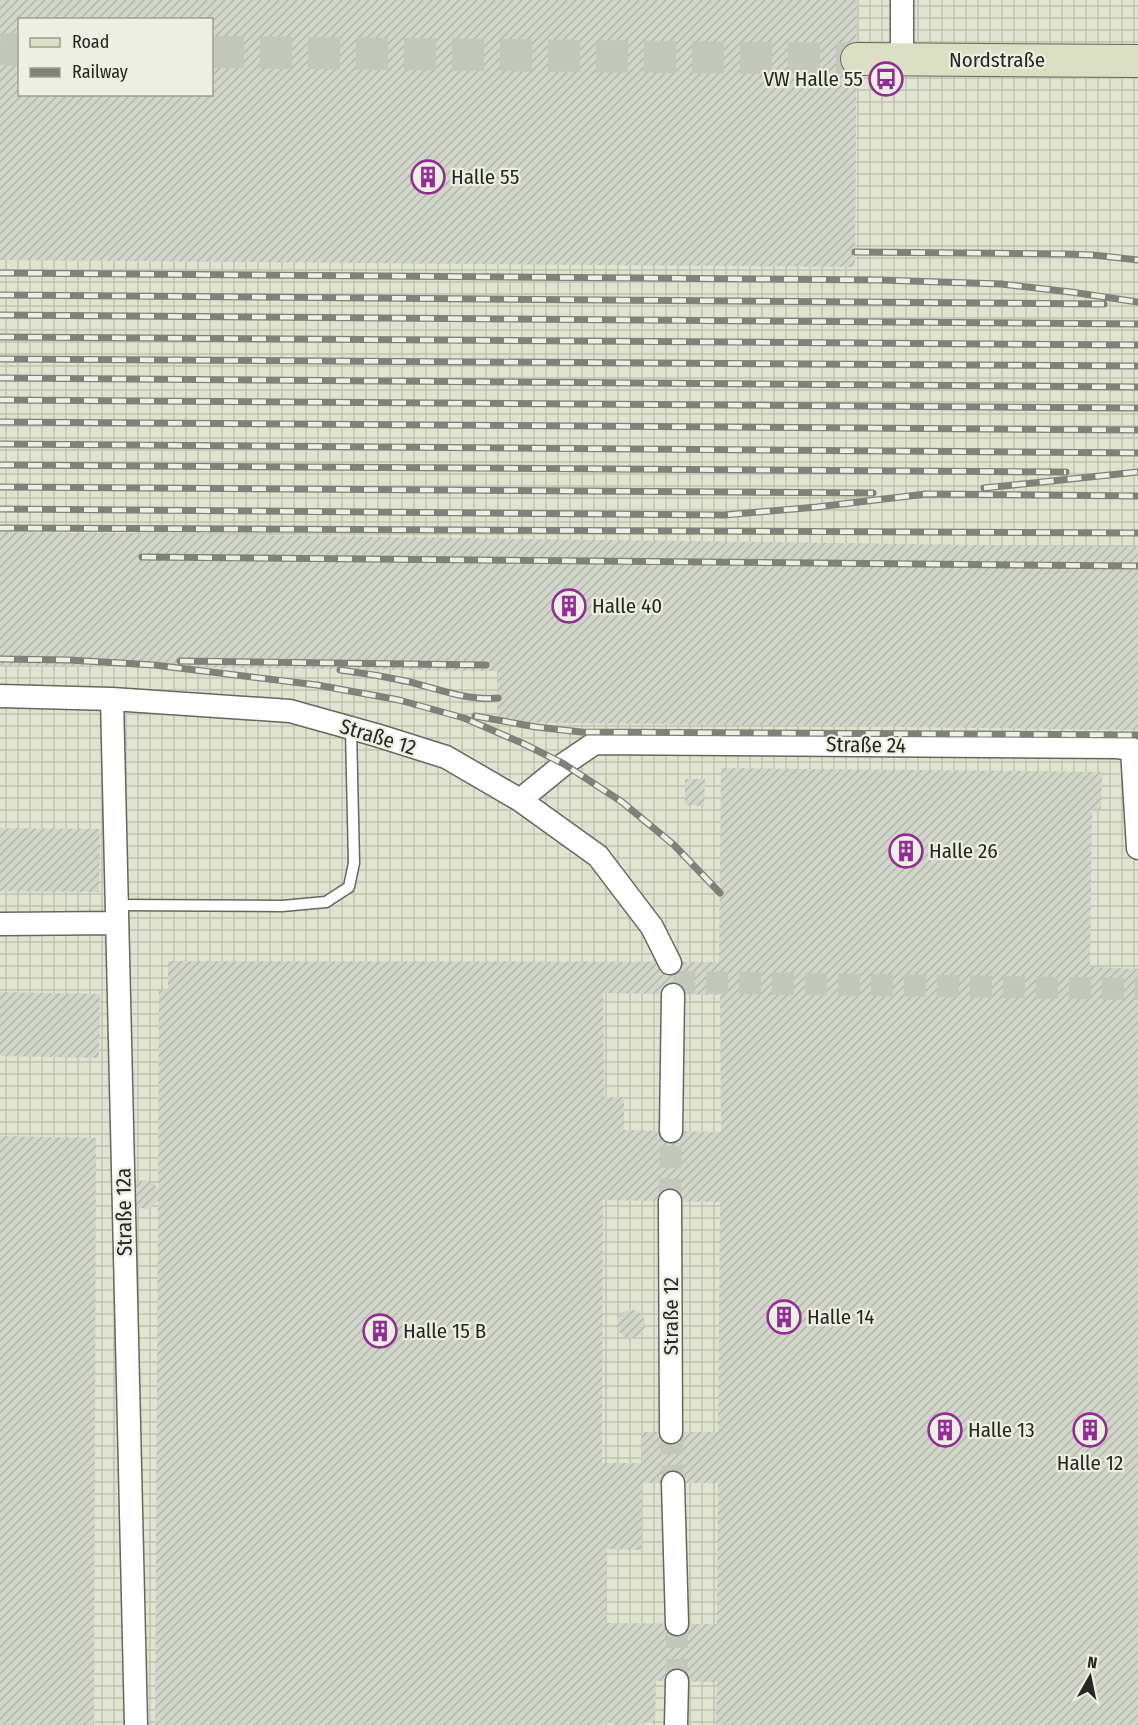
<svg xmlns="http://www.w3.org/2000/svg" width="1138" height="1725" font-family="'Fira Sans Condensed',sans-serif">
	<defs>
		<pattern id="industrial-grid" width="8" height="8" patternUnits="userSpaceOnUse" patternTransform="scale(1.5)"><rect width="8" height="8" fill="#dfe3cf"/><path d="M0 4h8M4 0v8" fill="none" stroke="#bfc3b1"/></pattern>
		<pattern id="building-hatch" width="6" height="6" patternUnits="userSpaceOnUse" patternTransform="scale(1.5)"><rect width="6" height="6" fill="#d2d5c9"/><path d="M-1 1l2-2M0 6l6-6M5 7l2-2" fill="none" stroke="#b4b7ac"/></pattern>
	</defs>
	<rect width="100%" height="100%" fill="#ecefe2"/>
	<path fill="url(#industrial-grid)" fill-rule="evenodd" d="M 0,0 L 1138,0 L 1138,1725 L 0,1725 ZM 20,20 L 212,20 L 212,94 L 20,94 Z"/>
	<path fill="url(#building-hatch)" fill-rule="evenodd" d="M 0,0 L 857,0 L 855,267 L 0,260 ZM 20,20 L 212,20 L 212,94 L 20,94 Z
		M 0,532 L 1138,547 L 1138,730 L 497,722 L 498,671 L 0,665 Z
		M 721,768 L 1102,772 L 1101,809 L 1092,809 L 1090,967 L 1138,969 L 1138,1725 L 716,1725 L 717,1682 L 656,1681 L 655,1723 L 639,1723 L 640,1725 L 613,1725 L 614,1723 L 603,1723 L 603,1725 L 155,1725 L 158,1200 L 150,1208 L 145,1209 L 137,1207 L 134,1204 L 133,1186 L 139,1181 L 149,1180 L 154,1183 L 158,1190 L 159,991 L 168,990 L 168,961 L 719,962 ZM 603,993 L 720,995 L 721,1132 L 624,1130 L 624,1097 L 604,1097 ZM 603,1200 L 720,1202 L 718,1432 L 642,1432 L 642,1463 L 602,1463 ZM 642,1483 L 718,1483 L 717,1624 L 606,1623 L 607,1549 L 641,1550 Z
		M 685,779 L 705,779 L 704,806 L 685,805 Z
		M 0,828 L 100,829 L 99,892 L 0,891 Z
		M 0,992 L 100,994 L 99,1058 L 0,1056 Z
		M 0,1136 L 96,1138 L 94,1725 L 0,1725 Z
		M617 1324a14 14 0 1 1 28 0a14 14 0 1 1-28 0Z"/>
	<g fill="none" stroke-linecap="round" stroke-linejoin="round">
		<path stroke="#c4c7bc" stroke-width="22" stroke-dasharray="22 11" stroke-linecap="butt" d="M 673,982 L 1138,989
			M 670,1201 L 671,1131
			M 671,1432 L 673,1483
			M 677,1681 L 677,1624"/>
		<path stroke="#c4c7bc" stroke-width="32" stroke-dasharray="32 16" stroke-linecap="butt" d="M 0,49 L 20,50
			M 212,52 L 857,59"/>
		<defs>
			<path id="lane" d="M 116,905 L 282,906 L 326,902 L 349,887 L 354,863 L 351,729"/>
			<path id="street" d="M 902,59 L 902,0
				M 0,696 L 112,699 L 290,711 L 376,735 L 446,757 L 520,800 L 598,856 L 652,927 L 670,963
				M 112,699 L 136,1725
				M 520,800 L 564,764 L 595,743 L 1117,747 L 1132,749 L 1138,848
				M 0,924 L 117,923
				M 671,1131 L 673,995
				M 670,1201 L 671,1432
				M 673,1483 L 677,1624
				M 676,1725 L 677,1681"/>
			<path id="secondary" d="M 857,59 L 1138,61"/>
		</defs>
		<use href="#lane" stroke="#66685d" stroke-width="13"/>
		<use href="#street" stroke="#66685d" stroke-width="25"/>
		<use href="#secondary" stroke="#66685d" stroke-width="34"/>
		<use href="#lane" stroke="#fff" stroke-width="10"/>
		<use href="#street" stroke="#fff" stroke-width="22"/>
		<use href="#secondary" stroke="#dbdfc4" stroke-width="32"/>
		<defs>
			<path id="rail" d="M 855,252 L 1066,254 L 1093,255 L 1138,260
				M 0,273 L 880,280 L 1001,284 L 1071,292 L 1138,302
				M 0,295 L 1104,304
				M 0,315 L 1138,324
				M 0,337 L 1138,345
				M 0,359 L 1138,366
				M 0,378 L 1138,387
				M 0,400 L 1138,408
				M 0,422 L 1138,430
				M 0,444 L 1138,453
				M 0,465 L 1066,472
				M 0,487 L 873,493
				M 984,488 L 1138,472
				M 0,509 L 724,515 L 817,507 L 926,494 L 1138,496
				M 0,528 L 1138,533
				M 142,557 L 1138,566
				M 0,659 L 69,660 L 154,665 L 317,685 L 399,700 L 464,718 L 522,743 L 564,764 L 622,802 L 674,845 L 720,893
				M 180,661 L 486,665
				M 340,670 C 364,673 387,677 410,682 C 437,689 469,701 498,698
				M 475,716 L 536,727 L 581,732 L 1138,735"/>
		</defs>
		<use href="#rail" stroke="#80827a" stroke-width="7"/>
		<use href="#rail" stroke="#ecefe2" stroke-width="4.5" stroke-dasharray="14" stroke-linecap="butt"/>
	</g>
	<defs>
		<symbol id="bus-ring" viewBox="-11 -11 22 22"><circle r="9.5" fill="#ecefe2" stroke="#912d94" stroke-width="1.5"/><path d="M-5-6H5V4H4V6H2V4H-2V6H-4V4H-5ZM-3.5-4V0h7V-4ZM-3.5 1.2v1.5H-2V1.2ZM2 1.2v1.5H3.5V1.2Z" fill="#912d94"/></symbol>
		<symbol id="building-ring" viewBox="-11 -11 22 22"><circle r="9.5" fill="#ecefe2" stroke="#912d94" stroke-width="1.5"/><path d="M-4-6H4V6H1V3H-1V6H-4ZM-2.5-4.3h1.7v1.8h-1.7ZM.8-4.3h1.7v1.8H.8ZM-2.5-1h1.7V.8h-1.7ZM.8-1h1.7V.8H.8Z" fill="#912d94"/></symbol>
	</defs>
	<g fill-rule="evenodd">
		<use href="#bus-ring" x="867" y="60" width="38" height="38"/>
		<use href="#building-ring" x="409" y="158" width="38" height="38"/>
		<use href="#building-ring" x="550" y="587" width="38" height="38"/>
		<use href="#building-ring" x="887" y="832" width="38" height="38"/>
		<use href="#building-ring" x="765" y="1298" width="38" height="38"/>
		<use href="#building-ring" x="361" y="1312" width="38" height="38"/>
		<use href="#building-ring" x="926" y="1411" width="38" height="38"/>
		<use href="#building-ring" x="1071" y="1411" width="38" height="38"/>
	</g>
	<g text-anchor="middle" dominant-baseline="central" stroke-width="4.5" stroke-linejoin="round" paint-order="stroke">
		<g font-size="21" fill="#262723" stroke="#ecefe2">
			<text x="997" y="60">Nordstraße</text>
			<text transform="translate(378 737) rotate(17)">Straße 12</text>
			<text transform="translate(866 745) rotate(1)">Straße 24</text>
			<text transform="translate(124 1212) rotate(-91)">Straße 12a</text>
			<text transform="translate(671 1316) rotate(-90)">Straße 12</text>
		</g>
		<g font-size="21" fill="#262723" stroke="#ecefe2" text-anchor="start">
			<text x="863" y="79" text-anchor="end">VW Halle 55</text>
			<text x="451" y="177">Halle 55</text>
			<text x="592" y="606">Halle 40</text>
			<text x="929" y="851">Halle 26</text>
			<text x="807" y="1317">Halle 14</text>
			<text x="403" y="1331">Halle 15 B</text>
			<text x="968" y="1430">Halle 13</text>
			<text x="1090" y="1463" text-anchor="middle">Halle 12</text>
		</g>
	</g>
	<rect x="18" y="18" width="195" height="78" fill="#ecefe2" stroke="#9d9f96" stroke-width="1.5"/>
	<rect x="30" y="38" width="30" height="9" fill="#dbdfc4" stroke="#9d9f96" stroke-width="1.5"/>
	<text x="72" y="48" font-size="18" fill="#262723">Road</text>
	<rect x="30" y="68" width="30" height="9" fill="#80827a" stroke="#9d9f96" stroke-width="1.5"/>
	<text x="72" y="78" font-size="18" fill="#262723">Railway</text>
	<g transform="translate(1090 1677) rotate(9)" stroke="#ecefe2" stroke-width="4.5" paint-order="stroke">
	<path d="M0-4.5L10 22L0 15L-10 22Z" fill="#262723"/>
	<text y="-9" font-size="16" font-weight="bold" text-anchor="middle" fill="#262723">N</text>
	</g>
</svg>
